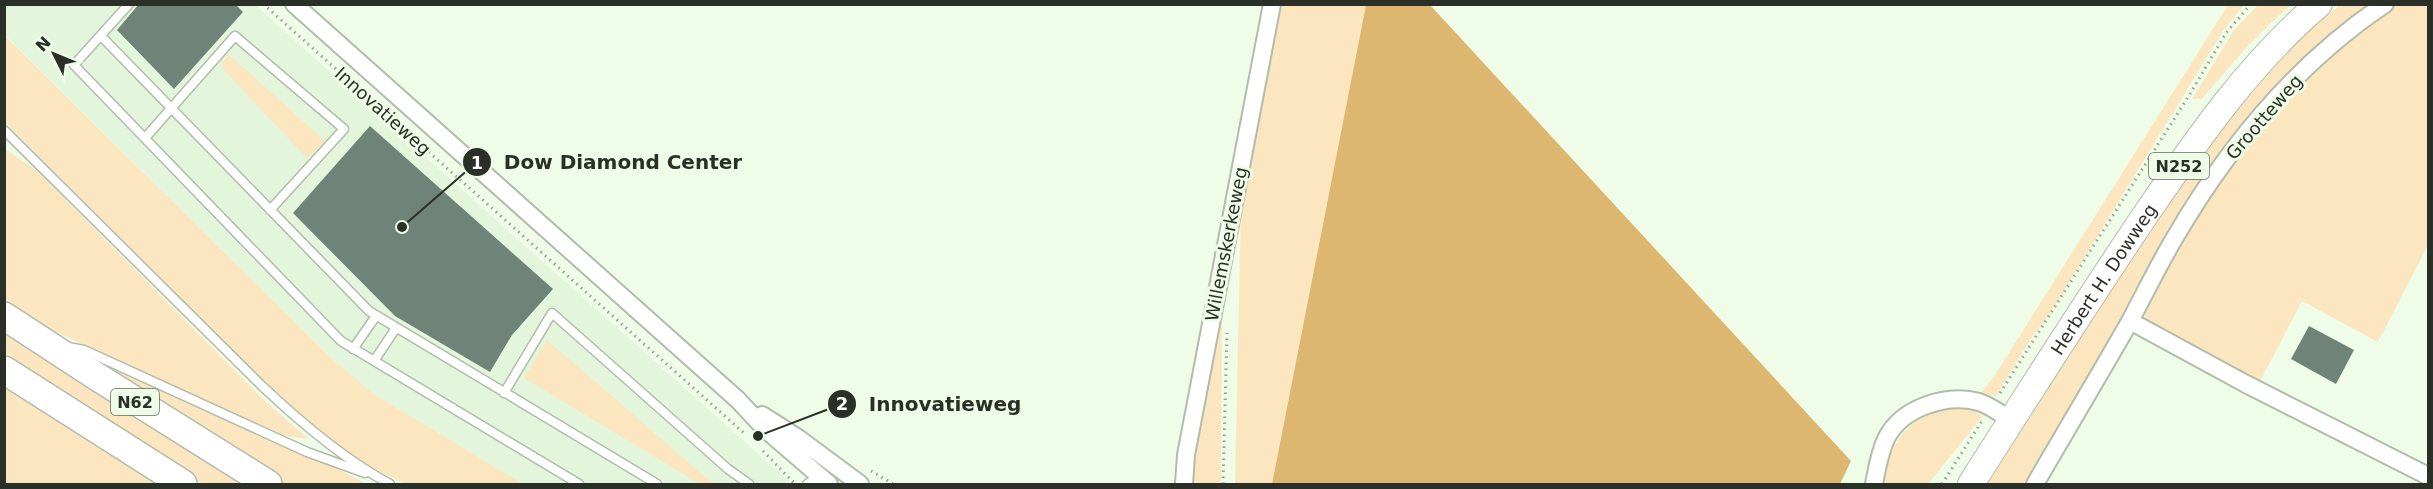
<svg xmlns="http://www.w3.org/2000/svg" width="2433" height="489" font-family="'DejaVu Sans',sans-serif">
	<rect width="100%" height="100%" fill="#effce8"/>
	<path fill="#e3f5da" d="M 4,5 L 255,5 L 792,484 L 523,484 L 371,393 L 331,358 L 5,35 Z"/>
	<path fill="#fbe6c0" d="M 1281,5 L 1366,5 L 1272,484 L 1235,484 L 1241,206 Z
		M 2228,5 L 2244,5 L 2223,31 L 2051,312 L 2032,337 L 1996,396 L 1981,393 L 1995,375 Z
		M 2258,5 L 2291,5 C 2258,32 2230,66 2202,99 L 2192,99 L 2234,30 Z
		M 2340,5 L 2369,5 L 2316,47 L 2249,116 L 2221,152 L 2177,215 L 2137,289 L 2122,326 L 2026,484 L 1983,484 L 2081,328 L 2237,103 L 2301,37 Z
		M 2392,5 L 2428,5 L 2428,245 L 2378,342 L 2302,301 L 2258,385 L 2147,325 L 2144,308 L 2170,252 L 2280,98 Z
		M 4,35 L 331,358 L 372,393 L 523,484 L 404,484 L 351,456 L 274,393 L 5,122 Z
		M 228,54 L 325,141 L 307,158 L 221,67 Z
		M 4,148 L 37,171 L 266,402 L 309,439 L 285,436 L 45,327 L 5,300 Z
		M 1222,308 L 1221,484 L 1188,484 Z
		M 4,332 L 114,404 L 243,484 L 203,484 L 85,412 L 5,352 Z
		M 547,340 L 704,476 L 715,484 L 700,484 L 524,378 Z
		M 98,362 L 191,405 L 327,463 L 366,484 L 281,484 Z
		M 4,384 L 162,484 L 5,484 Z
		M 1952,407 L 1970,408 L 1983,416 L 1928,484 L 1883,484 C 1890,441 1908,416 1952,407 Z"/>
	<path fill="#ddb76f" d="M 1366,5 L 1430,5 L 1851,461 L 1840,484 L 1272,484 Z"/>
	<path fill="#6f8378" d="M 139,4 L 235,4 L 243,12 L 174,89 L 117,30 Z
		M 370,126 L 553,289 L 512,335 L 490,372 L 395,316 L 293,213 Z
		M 2309,326 L 2354,350 L 2336,384 L 2291,359 Z"/>
	<g fill="none" stroke-linecap="round" stroke-linejoin="round">
		<defs>
			<path id="service" d="M 129,4 L 74,65 L 341,341 L 579,484
				M 101,36 L 369,311 L 657,484
				M 4,130 L 261,385 C 300,422 343,459 390,484
				M 145,138 L 235,36 L 344,129 L 270,210
				M 68,347 L 84,350 L 307,452 L 365,473
				M 353,349 L 376,316
				M 374,361 L 396,328
				M 504,393 L 552,313 L 728,469 L 749,484
				M 807,484 L 819,476"/>
			<path id="minor" d="M 294,4 L 738,400 L 765,429 L 829,484
				M 2130,321 L 2246,384 L 2428,476
				M 762,415 L 798,438 L 860,484
				M 1184,484 L 1186,455 L 1272,4
				M 1874,484 C 1877,469 1879,454 1886,439 C 1901,408 1946,393 1979,402 C 1991,406 2001,414 2011,420
				M 2035,484 C 2066,431 2098,377 2129,323 C 2144,295 2158,266 2174,239 C 2227,148 2297,63 2385,4"/>
			<g id="primary">
				<path id="s1" d="M 1971,484 C 2028,394 2086,303 2146,214 C 2198,138 2249,64 2319,4"/>
			</g>
			<path id="trunk" d="M 4,316 L 99,378 L 268,484
				M 4,370 L 183,484"/>
		</defs>
		<use href="#service" stroke="#b1bdaa" stroke-width="11"/>
		<use href="#minor" stroke="#b1bdaa" stroke-width="20"/>
		<use href="#primary" stroke="#b1bdaa" stroke-width="28"/>
		<use href="#trunk" stroke="#b1bdaa" stroke-width="30"/>
		<path stroke="#969f91" stroke-width="3" stroke-dasharray="1.5 4.5" stroke-linecap="butt" d="M 263,4 L 745,434
			M 2000,393 L 2190,94 L 2226,33 L 2251,4
			M 763,451 L 795,484
			M 871,471 L 893,484
			M 1223,484 L 1227,333
			M 1942,484 L 1982,421"/>
		<use href="#service" stroke="#fff" stroke-width="8"/>
		<use href="#minor" stroke="#fff" stroke-width="16"/>
		<use href="#primary" stroke="#fff" stroke-width="26"/>
		<use href="#trunk" stroke="#fff" stroke-width="27"/>
	</g>
	<g text-anchor="middle" dominant-baseline="central" stroke-width="6" stroke-linejoin="round" paint-order="stroke">
		<g fill="#effce8" stroke="#656c62" stroke-width="1.5">
			<rect x="2149" y="153" width="60" height="26" rx="4.5"/>
			<rect x="111" y="389" width="48" height="26" rx="4.5"/>
		</g>
		<g font-size="16" font-weight="bold" fill="#2a2f28">
			<text x="2179" y="166">N252</text>
			<text x="135" y="402">N62</text>
		</g>
		<g font-size="18" fill="#2a2f28" stroke="#effce8">
			<text transform="translate(383 111) rotate(42)">Innovatieweg</text>
			<text transform="translate(2264 117) rotate(-49)">Grootteweg</text>
			<text transform="translate(1226 244) rotate(-79)">Willemskerkeweg</text>
			<text stroke="none"><textPath href="#s1" startOffset="244">Herbert H. Dowweg</textPath></text>
		</g>
	</g>
	<path fill="none" stroke="#2a2f28" stroke-width="2" d="M402 227L477 162M758 436L842 404"/>
	<g fill="#2a2f28" stroke="#effce8" stroke-width="2">
		<circle cx="402" cy="227" r="6"/>
		<circle cx="758" cy="436" r="6"/>
		<circle cx="477" cy="162" r="15"/>
		<circle cx="842" cy="404" r="15"/>
	</g>
	<g font-size="18" text-anchor="middle" font-weight="bold" fill="#fff">
		<text x="477" y="169">1</text>
		<text x="842" y="410">2</text>
	</g>
	<g font-size="20" text-anchor="middle" font-weight="bold" fill="#2a2f28" stroke="#effce8" stroke-width="6" stroke-linejoin="round" paint-order="stroke">
		<text x="623" y="169">Dow Diamond Center</text>
		<text x="945" y="411">Innovatieweg</text>
	</g>
	<rect width="2433" height="489" fill="none" stroke="#2a2f28" stroke-width="12"/>
	<g transform="translate(54 54) rotate(313)" stroke="#effce8" stroke-width="4.5" paint-order="stroke">
	<path d="M0-4.5L10 22L0 15L-10 22Z" fill="#2a2f28"/>
	<text y="-9" font-size="16" font-weight="bold" text-anchor="middle" fill="#2a2f28">N</text>
	</g>
</svg>
